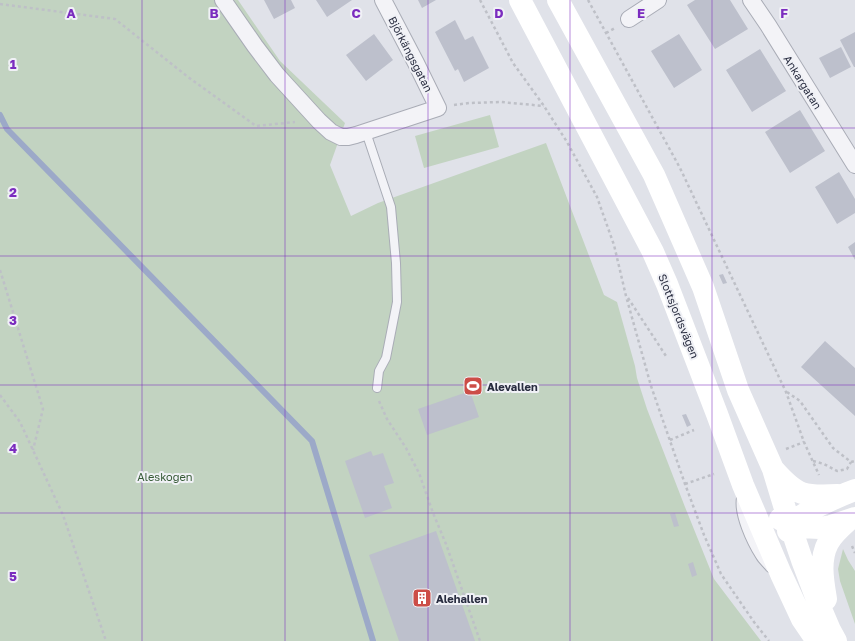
<svg xmlns="http://www.w3.org/2000/svg" width="855" height="641" font-family="'Golos Text',sans-serif">
	<rect width="100%" height="100%" fill="#e0e2e9"/>
	<path fill="#c2d3c1" d="M 0,0 L 238,0 L 280,61 L 345,123 L 330,165 L 351,216 L 378,203 L 546,143 L 604,295 L 617,302 L 635,366 L 637,378 L 647,409 L 685,507 L 714,579 L 761,641 L 0,641 Z
		M 490,115 L 499,147 L 424,168 L 415,136 Z
		M 843,549 L 848,560 L 855,571 L 855,624 L 840,581 L 838,569 Z"/>
	<g fill="none" stroke-linecap="round" stroke-linejoin="round">
		<path stroke="#9ca9c8" stroke-width="6" d="M 0,115 L 7,129 L 312,441 L 373,641"/>
	</g>
	<path fill="#bdc0cc" d="M 264,0 L 291,0 L 295,8 L 274,19 Z
		M 316,0 L 352,0 L 327,17 Z
		M 418,0 L 436,0 L 422,8 Z
		M 695,0 L 730,0 L 748,29 L 715,49 L 687,5 Z
		M 455,20 L 465,40 L 473,36 L 489,68 L 464,82 L 458,69 L 455,71 L 435,32 Z
		M 855,32 L 855,67 L 854,67 L 840,40 Z
		M 374,34 L 393,60 L 366,81 L 346,55 Z
		M 679,34 L 702,70 L 674,88 L 651,51 Z
		M 841,47 L 851,67 L 830,78 L 819,58 Z
		M 760,49 L 786,91 L 752,112 L 726,70 Z
		M 800,110 L 825,151 L 790,173 L 765,132 Z
		M 839,172 L 855,199 L 855,213 L 837,224 L 815,187 Z
		M 855,242 L 855,260 L 848,247 Z
		M 723,274 L 727,283 L 723,284 L 719,275 Z
		M 825,341 L 855,368 L 855,416 L 801,367 Z
		M 470,391 L 479,417 L 427,435 L 418,409 Z
		M 686,414 L 691,425 L 687,427 L 682,415 Z
		M 371,451 L 373,456 L 383,453 L 394,483 L 384,486 L 392,508 L 365,518 L 345,461 Z
		M 675,513 L 679,526 L 674,527 L 670,514 Z
		M 436,531 L 475,641 L 399,641 L 369,555 Z
		M 693,562 L 697,575 L 692,577 L 688,564 Z"/>
	<g fill="none" stroke-linecap="round" stroke-linejoin="round">
		<defs>
			<path id="lane" d="M 366,132 L 391,207 L 396,263 L 397,302 L 386,358 L 379,371 L 377,388
				M 741,498 C 738,514 751,542 760,556 C 762,560 767,564 770,568"/>
			<path id="street" d="M 223,0 L 255,46 L 277,75 L 319,121 L 331,132 L 341,137 L 348,137 L 356,135 L 438,108 L 416,63 L 383,0
				M 751,0 L 768,25 L 855,165
				M 629,19 L 658,0"/>
		</defs>
		<use href="#lane" stroke="#a9acb6" stroke-width="10"/>
		<use href="#street" stroke="#a9acb6" stroke-width="18"/>
		<path stroke="#bec0c7" stroke-width="2.5" stroke-dasharray="3 3" stroke-linecap="butt" d="M 480,0 L 513,63 L 544,106 L 567,142 L 597,197 L 614,245 L 626,296 L 651,386 L 685,484 L 704,535 L 721,574 L 754,622 L 769,641
			M 588,0 L 680,168 L 786,392 L 804,442 L 819,475
			M 0,4 L 115,19 L 188,77 L 256,126 L 295,122
			M 606,33 L 615,28
			M 454,105 L 469,103 L 501,102 L 544,106
			M 0,270 L 43,409 L 33,450
			M 628,298 L 666,356
			M 787,392 L 800,401 L 833,448 L 851,462 L 855,461
			M 0,395 L 20,422 L 63,515 L 106,641
			M 379,401 L 387,419 L 406,448 L 419,473 L 433,513 L 446,544 L 480,641
			M 670,440 L 694,430
			M 786,449 L 804,442
			M 813,461 L 824,464 L 837,471 L 847,469 L 851,462
			M 685,484 L 714,474
			M 852,546 L 855,553"/>
		<use href="#lane" stroke="#f3f3f7" stroke-width="8"/>
		<use href="#street" stroke="#f3f3f7" stroke-width="16"/>
		<path stroke="#fff" stroke-width="22" d="M 520,0 L 653,252 L 667,284 L 717,414 L 743,485 L 781,574 L 802,619 L 817,641
			M 558,0 L 654,175 L 703,287 L 738,390 L 773,469 L 790,525 L 802,560 L 818,602 L 830,630 L 836,641
			M 774,470 C 797,496 804,497 838,495
			M 780,519 L 790,525 L 800,527 L 820,528 L 831,526 L 855,518
			M 788,531 C 788,529 789,527 790,525 C 798,514 841,495 855,490
			M 826,599 C 823,581 819,560 828,543 C 833,534 841,527 849,520"/>
	</g>
	<path fill="none" stroke="#7b2cbf" stroke-width="1" stroke-opacity="0.55" d="M 142,0 L 142,641M 285,0 L 285,641M 428,0 L 428,641M 570,0 L 570,641M 712,0 L 712,641M 0,128 L 855,128M 0,256 L 855,256M 0,385 L 855,385M 0,513 L 855,513"/>
	<defs>
		<symbol id="stadium-square" viewBox="-11 -11 22 22"><rect x="-9" y="-9" width="18" height="18" rx="4" fill="#cc4d47" stroke="#f0f1f6"/><path d="M0-5a6.5 5 0 1 0 0 10a6.5 5 0 1 0 0-10ZM-3.5-1.8h7v3.6h-7Z" fill="#fff"/></symbol>
		<symbol id="building-square" viewBox="-11 -11 22 22"><rect x="-9" y="-9" width="18" height="18" rx="4" fill="#cc4d47" stroke="#f0f1f6"/><path d="M-4-6H4V6H1V3H-1V6H-4ZM-2.5-4.3h1.7v1.8h-1.7ZM.8-4.3h1.7v1.8H.8ZM-2.5-1h1.7V.8h-1.7ZM.8-1h1.7V.8H.8Z" fill="#fff"/></symbol>
	</defs>
	<g fill-rule="evenodd">
		<use href="#stadium-square" x="462" y="375" width="22" height="22"/>
		<use href="#building-square" x="411" y="587" width="22" height="22"/>
	</g>
	<g text-anchor="middle" dominant-baseline="central" stroke-width="4" stroke-linejoin="round" paint-order="stroke">
		<g font-size="11" fill="#292d40" stroke="#f0f1f6">
			<text transform="translate(411 54) rotate(63)">Björkängsgatan</text>
			<text transform="translate(803 82) rotate(58)">Ankargatan</text>
			<text transform="translate(679 316) rotate(68)">Slottsjordsvägen</text>
		</g>
		<g font-size="11" font-weight="bold" fill="#292d40" stroke="#f0f1f6" text-anchor="start">
			<text x="487" y="386">Alevallen</text>
			<text x="436" y="598">Alehallen</text>
		</g>
		<g font-size="11" fill="#375b37" stroke="#f0f1f6">
			<text x="165" y="476">Aleskogen</text>
		</g>
	</g>
	<g font-size="13" text-anchor="middle" font-weight="bold" fill="#7b2cbf" stroke="#f0f1f6" stroke-width="4" stroke-linejoin="round" paint-order="stroke">
		<text x="71" y="18">A</text>
		<text x="214" y="18">B</text>
		<text x="356" y="18">C</text>
		<text x="499" y="18">D</text>
		<text x="641" y="18">E</text>
		<text x="784" y="18">F</text>
		<text x="13" y="69">1</text>
		<text x="13" y="197">2</text>
		<text x="13" y="325">3</text>
		<text x="13" y="453">4</text>
		<text x="13" y="581">5</text>
	</g>
</svg>
